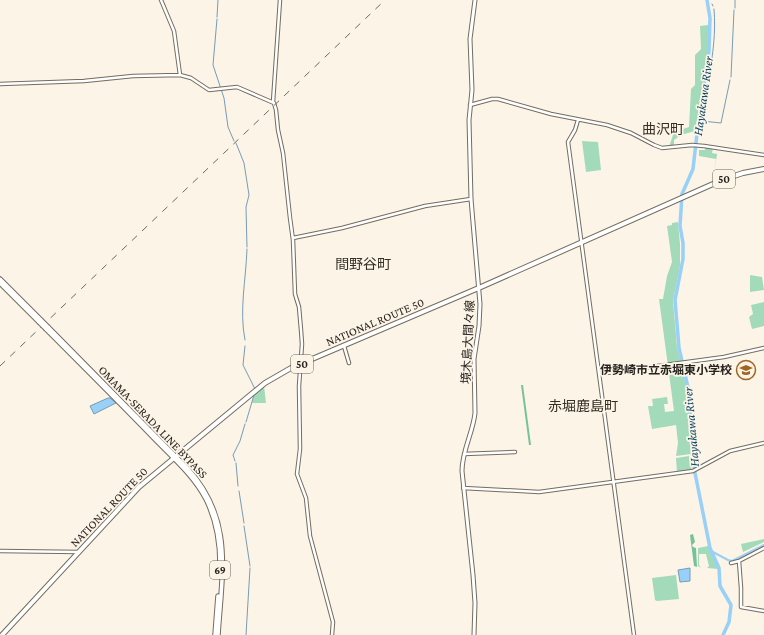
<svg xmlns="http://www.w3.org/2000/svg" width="764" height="635" font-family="'Crimson Pro','Noto Sans JP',serif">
	<rect width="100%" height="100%" fill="#fcf4e6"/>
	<path fill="#a3dbba" d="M 708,25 L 708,50 L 695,131 L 681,135 L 674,140 L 674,146 L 669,147 L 674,132 L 689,127 L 691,89 L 695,85 L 695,55 L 701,49 L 700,26 Z
		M 582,141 L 598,142 L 601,170 L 586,172 Z
		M 705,147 L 713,148 L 712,153 L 717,154 L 718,149 L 713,178 L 716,159 L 699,156 L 699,150 L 705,150 Z
		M 678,222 L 680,244 L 680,266 L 673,301 L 677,347 L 688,392 L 691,454 L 676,456 L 678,443 L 676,425 L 652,429 L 648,406 L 653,406 L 652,399 L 667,397 L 668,404 L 664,404 L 665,412 L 674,411 L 659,299 L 663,299 L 667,276 L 672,262 L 667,226 L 672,225 L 672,223 Z
		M 750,275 L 762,277 L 764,290 L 750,292 Z
		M 764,302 L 764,326 L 752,329 L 749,317 L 753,314 L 751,305 Z
		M 264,386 L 266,403 L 252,403 L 254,395 Z
		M 689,456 L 692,470 L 677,473 L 676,458 Z
		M 764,539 L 764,542 L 743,552 L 741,544 Z
		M 708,546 L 718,569 L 707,568 L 709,566 L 706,554 L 699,554 L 699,565 L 701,568 L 698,566 L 698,548 Z
		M 676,575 L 679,599 L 657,601 L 655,600 L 652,578 Z"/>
	<path fill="#75c398" d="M 521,385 L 523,385 L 531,445 L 529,445 Z
		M 693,534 L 695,542 L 692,545 L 693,547 L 696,548 L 697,567 L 694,566 L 690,535 Z"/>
	<path fill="#98d0f8" stroke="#769cb7" d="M 108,398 L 110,398 L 116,403 L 94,414 L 90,406 Z
		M 690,568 L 690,581 L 680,582 L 678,570 Z"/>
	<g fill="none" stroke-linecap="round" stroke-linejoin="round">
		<path stroke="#769cb7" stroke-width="1" d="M 712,4 L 713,6
			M 735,8 L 735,0
			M 217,17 L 218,0
			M 217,19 L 213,65 L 224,98 L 228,127 L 234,141
			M 709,76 C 713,54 716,32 714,9
			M 731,77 L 734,10
			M 702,121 L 721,123 L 730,80
			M 698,125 L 699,125
			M 236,143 L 244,163 L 249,195 L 246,207 L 247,247
			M 245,340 C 239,310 246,280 247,249
			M 245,346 L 243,365 L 255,389
			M 246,422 L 254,395
			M 235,461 L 233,455 L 240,441 L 245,424
			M 236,463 L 238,486
			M 239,491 L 244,523
			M 244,526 L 250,566
			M 246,635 L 250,568"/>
		<path stroke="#98d0f8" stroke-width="2" d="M 711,551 L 728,560 L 732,561 L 764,545"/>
		<path stroke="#98d0f8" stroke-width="3.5" d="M 707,0 L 710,18 L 709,51 L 698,125 L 693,169 L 682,194 L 680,226 L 683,243 L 683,259 L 675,300 L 679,348 L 689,392 L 694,468 L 710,548 L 719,568 L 720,586 L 731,605 L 729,622 L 723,635"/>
		<defs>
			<path id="tertiary" d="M 161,0 L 174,31 L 180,75
				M 0,84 L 84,81 L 133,76 L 180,75 L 191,78 L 209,90 L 237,87 L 274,103 L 276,110 L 278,130 L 283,153 L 290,218 L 293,240 L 295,294 L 299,307 L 301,330 L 302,344 L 299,386 L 300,449 L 297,474 L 306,498 L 310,536 L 333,622 L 332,635
				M 273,102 L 280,0
				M 470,105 L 492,99 L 498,99 L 551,114 L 607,125 L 631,133 L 654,145 L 662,148 L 692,145 L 704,146 L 764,155
				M 578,120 L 575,130 L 568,142 L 634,635
				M 293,238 L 342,228 L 425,206 L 471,199
				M 344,346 L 349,363
				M 599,374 L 724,357 L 764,348
				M 464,454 L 515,452
				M 463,488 L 539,492 L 693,471 L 730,451 L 764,443
				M 764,548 L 739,561 L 741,588 L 741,607 L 764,611
				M 0,551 L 79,552
				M 731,563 L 739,561"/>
			<path id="secondary" d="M 474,635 L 475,603 L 473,575 L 462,471 C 462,450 473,433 475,413 L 474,359 L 479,326 L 480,304 L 471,199 L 469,120 L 472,90 L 470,39 L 475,0"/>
			<path id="primary" d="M 0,279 L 41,320
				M 0,283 L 39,322
				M 48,327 L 188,469 C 234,520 222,572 218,635
				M 46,329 C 81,364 116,399 151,435 C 170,455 193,474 206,499 C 216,519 220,541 220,564
				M 215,635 L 218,596"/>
			<path id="trunk" d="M 2,635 L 139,487 L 265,383 L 291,368 L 481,287 L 722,180 L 743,173 L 764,169"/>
		</defs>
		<use href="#tertiary" stroke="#736c60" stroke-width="4.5"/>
		<use href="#secondary" stroke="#736c60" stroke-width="5"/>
		<use href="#primary" stroke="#736c60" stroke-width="5.5"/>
		<use href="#trunk" stroke="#736c60" stroke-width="6"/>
		<use href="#tertiary" stroke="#fff" stroke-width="2.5"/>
		<use href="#secondary" stroke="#fff" stroke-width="3"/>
		<use href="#primary" stroke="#fff" stroke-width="3.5"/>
		<use href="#trunk" stroke="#fff" stroke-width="4"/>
		<path stroke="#6e6a62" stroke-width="1" stroke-dasharray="7 7" stroke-linecap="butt" d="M 0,366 L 385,0"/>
		<defs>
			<path id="primary-bridge" d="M 41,320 L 48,327
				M 39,322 L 46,329"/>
		</defs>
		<use href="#primary-bridge" stroke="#736c60" stroke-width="5.5" stroke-linecap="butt"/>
		<use href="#primary-bridge" stroke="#fff" stroke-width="3.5"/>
	</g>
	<defs>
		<symbol id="school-ring" viewBox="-11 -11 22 22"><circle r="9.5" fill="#fcf4e6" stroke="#9e6622" stroke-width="1.5"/><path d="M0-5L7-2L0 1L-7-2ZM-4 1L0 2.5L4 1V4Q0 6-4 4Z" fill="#9e6622"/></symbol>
	</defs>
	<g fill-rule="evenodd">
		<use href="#school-ring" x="735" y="359" width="22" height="22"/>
	</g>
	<g text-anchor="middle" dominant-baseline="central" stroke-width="3.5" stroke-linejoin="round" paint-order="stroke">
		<g fill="#fcf4e6" stroke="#67625b" stroke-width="1">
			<rect x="713" y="170" width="22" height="18" rx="3"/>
			<rect x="291" y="355" width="22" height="18" rx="3"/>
			<rect x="210" y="561" width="20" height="18" rx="3"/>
		</g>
		<g font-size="11" font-weight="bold" fill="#27241f">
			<text x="724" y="179">50</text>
			<text x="302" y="364">50</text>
			<text x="220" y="570">69</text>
		</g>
		<g font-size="12" fill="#27241f" stroke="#fcf4e6">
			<text transform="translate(375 322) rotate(-23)">NATIONAL ROUTE 50</text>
			<text transform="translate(468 342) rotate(-87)">境木島大間々線</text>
			<text transform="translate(153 422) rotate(46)">OMAMA-SERADA LINE BYPASS</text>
			<text transform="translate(109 507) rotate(-46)">NATIONAL ROUTE 50</text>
		</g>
		<g font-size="12" font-weight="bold" fill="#27241f" stroke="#fcf4e6" text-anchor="end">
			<text x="732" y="370">伊勢崎市立赤堀東小学校</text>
		</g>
		<g font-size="13" font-style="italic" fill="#104868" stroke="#fcf4e6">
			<text transform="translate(703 96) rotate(-82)">Hayakawa River</text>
			<text transform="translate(691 427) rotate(-95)">Hayakawa River</text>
		</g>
		<g font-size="14" fill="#342e23" stroke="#fcf4e6">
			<text x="663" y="129">曲沢町</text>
			<text x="363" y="264">間野谷町</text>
			<text x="583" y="406">赤堀鹿島町</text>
		</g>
	</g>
</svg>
